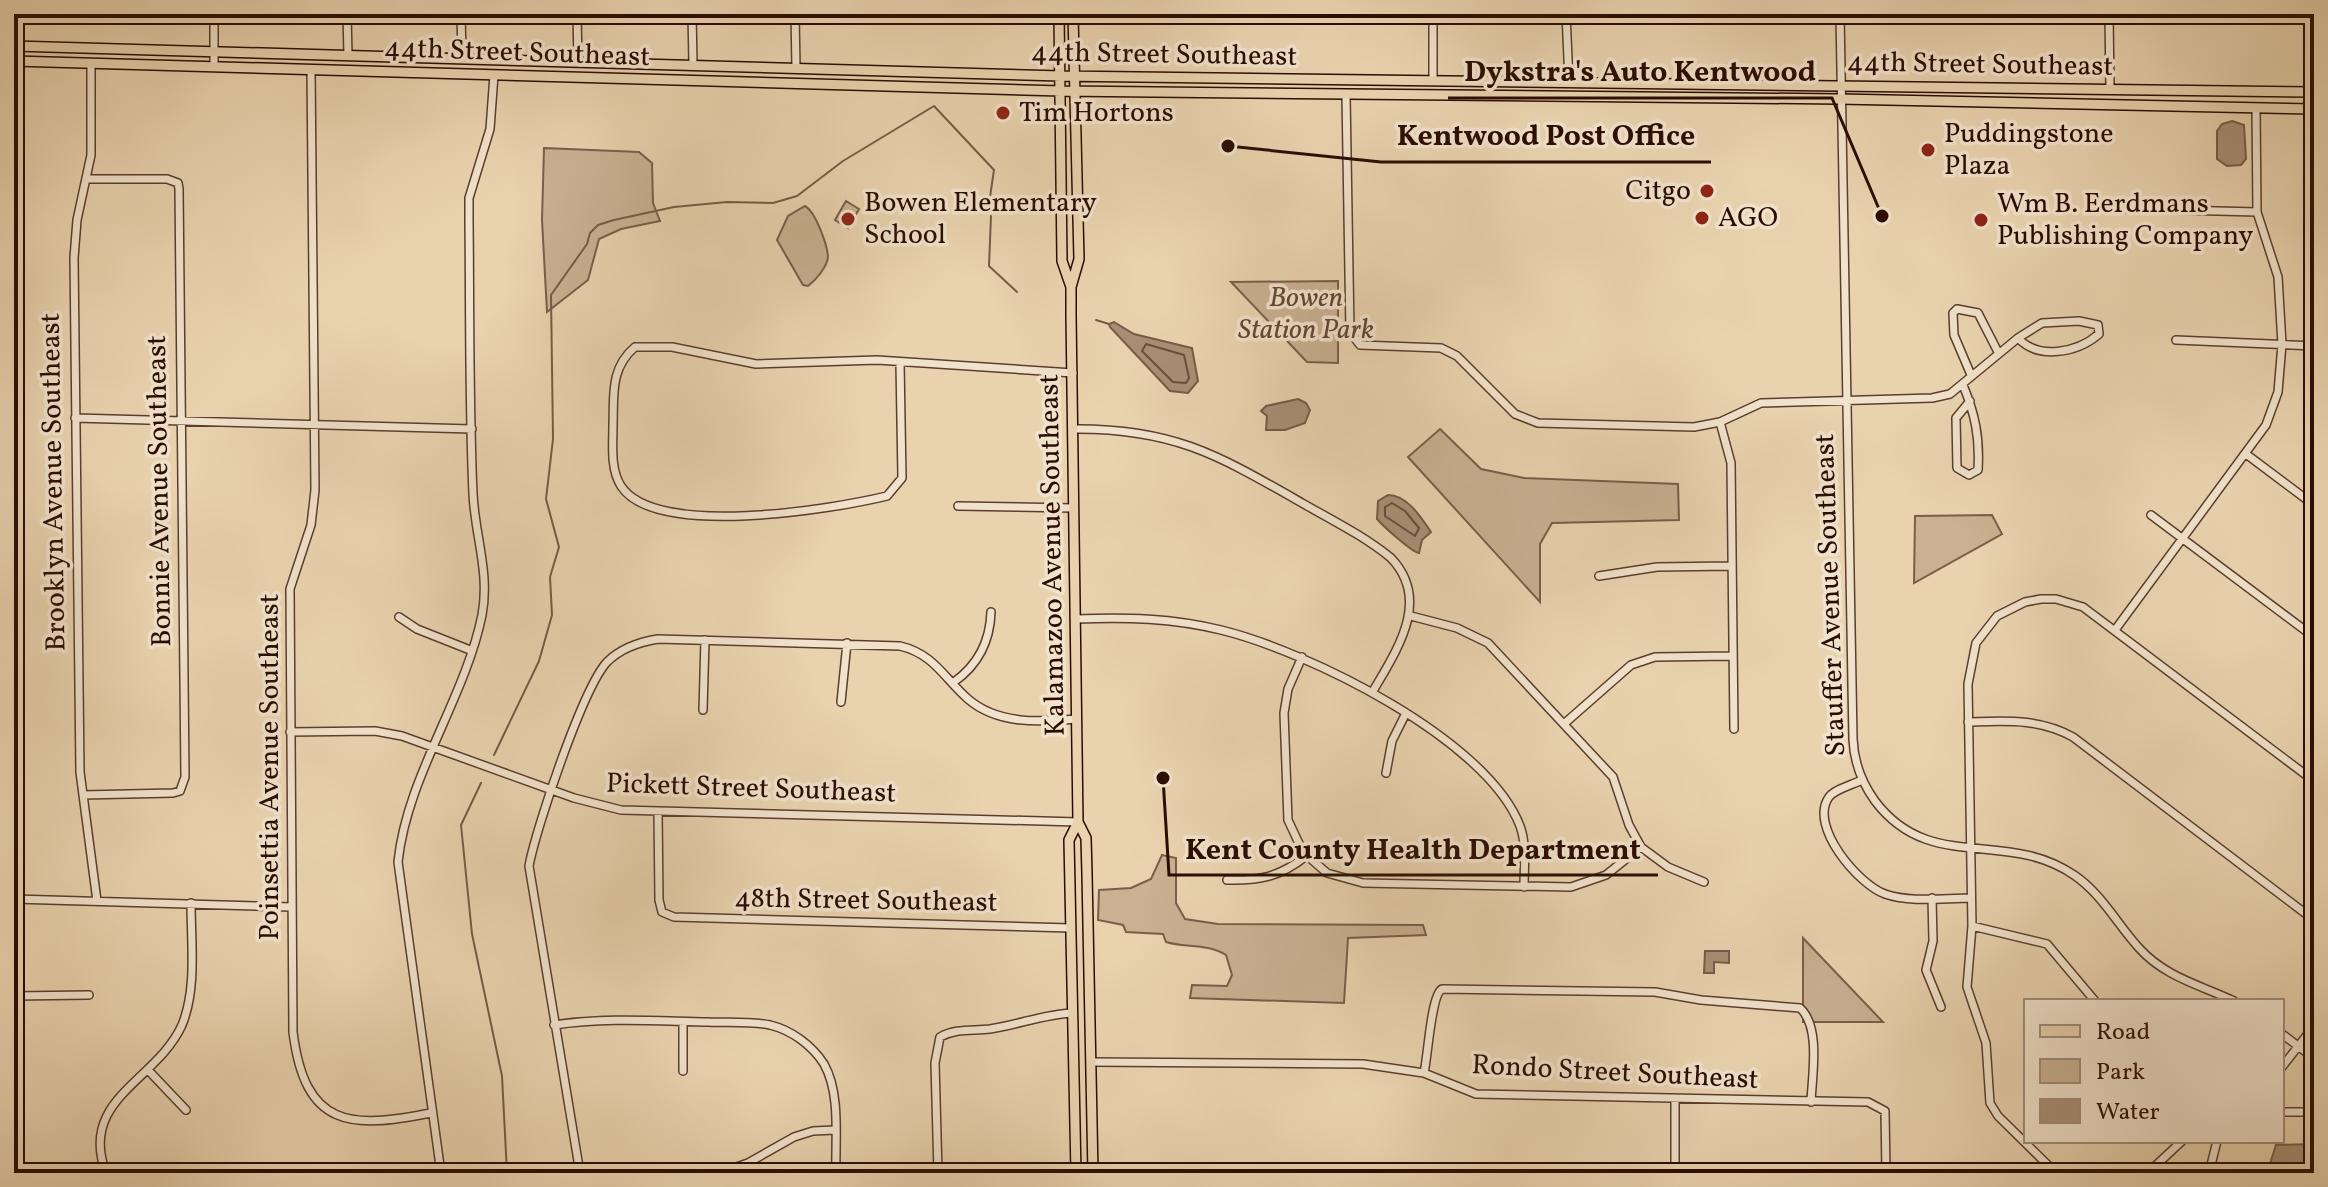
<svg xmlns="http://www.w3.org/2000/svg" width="2328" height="1187" font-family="Vollkorn,serif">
	<rect width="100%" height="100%" fill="#e9d3af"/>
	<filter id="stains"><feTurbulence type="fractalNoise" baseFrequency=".0025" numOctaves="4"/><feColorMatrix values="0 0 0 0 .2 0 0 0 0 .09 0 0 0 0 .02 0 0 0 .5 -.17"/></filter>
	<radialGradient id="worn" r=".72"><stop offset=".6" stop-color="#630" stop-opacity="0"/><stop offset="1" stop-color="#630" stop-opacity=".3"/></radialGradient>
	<path fill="#c9b192" stroke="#7a5e4a" stroke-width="2" d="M 544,148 L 639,152 L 652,163 L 653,203 L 660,221 L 621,229 L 599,239 L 588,280 L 547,312 L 542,220 Z
		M 846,201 L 859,209 L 848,228 L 835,220 Z
		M 805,206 C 816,212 827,245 828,256 C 828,266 816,280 808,286 L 803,285 L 777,240 L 788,216 Z
		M 1338,281 L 1338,363 L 1307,362 L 1231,282 Z
		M 14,368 L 22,368 L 23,426 L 14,426 Z
		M 1440,429 L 1481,469 L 1524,478 L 1678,484 L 1679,520 L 1552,523 L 1540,544 L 1540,602 L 1408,457 Z
		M 1992,515 L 2002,534 L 1914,583 L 1915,516 Z
		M 1162,855 L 1176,858 L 1176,903 L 1185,919 L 1218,924 L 1423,925 L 1426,935 L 1348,938 L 1344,1003 L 1190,998 L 1192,985 L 1227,986 L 1232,975 L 1226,955 C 1207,943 1185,948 1166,942 L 1163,934 L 1126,932 L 1123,925 L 1098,920 L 1099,890 L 1131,888 L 1151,879 Z
		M 1803,938 L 1883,1022 L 1803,1022 Z"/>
	<path fill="#a88f75" stroke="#765b47" stroke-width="2" d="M 2232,121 L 2244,125 L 2246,159 L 2241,165 L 2227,166 L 2217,159 L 2217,131 L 2222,124 Z
		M 1114,322 L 1134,334 L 1192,348 L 1198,381 L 1188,393 L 1170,391 L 1110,327 L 1109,324 Z
		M 1298,399 L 1306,403 L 1310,410 L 1305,423 L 1285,430 L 1266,430 L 1267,416 L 1261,411 L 1266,406 Z
		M 1388,495 C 1407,495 1421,517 1431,532 L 1422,540 L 1419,553 C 1413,553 1384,527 1377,519 L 1378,501 Z
		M 1705,951 L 1729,951 L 1729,963 L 1714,962 L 1714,973 L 1704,973 Z
		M 2314,1144 L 2314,1173 L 2267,1173 L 2276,1145 Z"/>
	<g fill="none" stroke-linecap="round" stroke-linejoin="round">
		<path stroke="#694e3c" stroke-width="2" d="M 1146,344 L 1184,355 L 1189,378 L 1186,383 L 1173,382 L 1142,351 Z
			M 1392,503 L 1405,511 L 1419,528 L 1415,536 L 1385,516 L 1385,507 Z"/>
		<path stroke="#765b47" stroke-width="2" d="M 991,216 L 989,266 L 1017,292
			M 1096,320 L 1109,324
			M 494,755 L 539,661 L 552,615 L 550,577 L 559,547 L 546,499 L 553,439 L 551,295 L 587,244 L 590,233 L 598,225 L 614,220 L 674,207 L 727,202 L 773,203 L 797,196 L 843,161 L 934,106 L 994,170 L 990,197
			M 481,783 L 461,825 L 472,934 L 502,1076 L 507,1173"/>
		<defs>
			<path id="minor" d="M 347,14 L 348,55
				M 461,14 L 462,57
				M 577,14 L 578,62
				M 692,14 L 693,64
				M 795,14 L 796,67
				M 1433,14 L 1433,80
				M 1566,14 L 1569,81
				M 1840,14 L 1853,739 C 1854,762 1862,783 1875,801 C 1930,874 2005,828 2074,875 C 2102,894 2117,924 2139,948 C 2165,977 2200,985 2234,1001
				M 2109,14 L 2110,89
				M 91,63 L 91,155 L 77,220 L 74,258 L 80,772 L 97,901
				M 214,67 L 214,14
				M 311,69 L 315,490 L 311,525 L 290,589 L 293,1032 C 305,1128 350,1129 431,1113
				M 1346,95 L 1350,332 L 1360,345 L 1441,348 L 1457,356 L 1515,414 L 1538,423 L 1694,427 L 1720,422 L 1761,403 L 1932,398 L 1950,394 L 2018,338
				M 2099,208 L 2257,212
				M 2079,321 L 2098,325 L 2099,334 C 2077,353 2038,360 2018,338 L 2042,323 Z
				M 2176,340 L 2314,346
				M 900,363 L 902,478 L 887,496 C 833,509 655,539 621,486 C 610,469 613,444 613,425 C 614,395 610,368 635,347 L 672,347 L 756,364 L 877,360 L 1073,373
				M 1971,375 L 1954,335 L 1953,313 L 1957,309 L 1978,313 L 1998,352
				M 1963,385 C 1975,414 1980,437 1978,470 L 1969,475 L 1957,468 L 1956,418 L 1970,401
				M 75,418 L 472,429
				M 1720,422 L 1731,463 L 1734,729
				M 1073,429 C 1173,428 1218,455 1302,503 C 1332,520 1364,536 1391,558 C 1432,601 1396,651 1372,693
				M 2246,454 L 2314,505
				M 958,506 L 1074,508
				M 2151,515 L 2314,637
				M 1599,576 L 1657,567 L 1731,566
				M 1411,616 L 1457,628 L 1488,643 L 1613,777 L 1629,825 L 1641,847 L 1668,867 L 1704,882
				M 399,617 L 417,629 L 470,650
				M 1076,619 C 1126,617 1172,618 1221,630 C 1307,651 1487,739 1520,826 C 1527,845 1524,867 1524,887
				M 2115,630 L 2266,425 L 2278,392 L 2282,344 L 2278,277 L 2257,212 L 2256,108
				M 1302,657 L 1288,689 L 1284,713 L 1288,820 L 1303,852 L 1327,873 L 1363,883 L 1571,887 L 1606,875 L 1641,847
				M 954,682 C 978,665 990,642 991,612
				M 841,702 L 847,643
				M 703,710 L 705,640
				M 1968,722 C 2006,721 2039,718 2073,737 L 2314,920
				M 1565,723 L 1631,665 L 1655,657 L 1733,656
				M 290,732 L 375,731 L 402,736 L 574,798 L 621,810 L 1078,822
				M 1386,773 L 1392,741 L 1405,715
				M 1862,780 C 1852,785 1835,789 1829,797 C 1808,826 1859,885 1885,894 C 1911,903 1944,898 1971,898
				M 83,795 L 173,793 L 180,791 L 185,777 L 179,189 L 178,183 L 167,179 L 88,179
				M 658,811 L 659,900 L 662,912 L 674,917 L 1071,928
				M 1227,880 C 1259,881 1280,877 1306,856
				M 1932,898 L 1933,941 L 1926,970 L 1941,1007
				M 14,899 L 292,907
				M 1972,926 L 2047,944 L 2095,1001
				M 14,996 L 89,995
				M 554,1025 C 605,1017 657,1021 708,1022 C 728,1023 751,1021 770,1025 C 791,1030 812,1045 824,1064 C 841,1094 835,1139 836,1173
				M 2282,1034 L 2314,1058
				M 1091,1062 L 1363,1064 L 1424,1073 L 1476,1094 L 1868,1102 L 1885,1111 L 1886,1173
				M 2282,1067 L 2314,1026
				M 148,1070 L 186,1110
				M 683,1071 L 683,1022
				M 1424,1073 C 1428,1056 1431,995 1442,989 L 1655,992 L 1701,1000 L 1800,1008 C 1821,1027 1812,1076 1811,1102
				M 2282,1112 L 2314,1112
				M 581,1169 L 725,1171 L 748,1163 L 794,1137 L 813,1131 L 835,1130
				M 106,1173 C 78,1099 157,1081 182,1025 C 197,989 191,942 191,903
				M 441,1173 L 398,862 C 407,776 465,699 482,615 C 490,573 475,536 473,494 C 469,403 470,311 469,220 L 469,198 L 490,129 L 494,75
				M 580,1173 L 529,866 C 536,828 583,688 607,662 C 621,648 639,642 658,639 L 900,646 C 934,654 944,678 968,699 C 998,725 1040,722 1077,719
				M 938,1173 L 935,1063 L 940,1037 C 956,1028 972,1031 990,1029 C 1018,1025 1044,1014 1073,1013
				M 1675,1173 L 1675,1100
				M 2056,1173 L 1998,1116 L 1990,1103 L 1986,1043 L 1967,987 L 1972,926 L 1968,684 L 1976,643 L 1997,616 L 2025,602 L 2041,599 L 2056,599 L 2083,607 L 2314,781
				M 2128,1173 L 2152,1169 L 2182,1141
				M 2209,1173 L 2217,1141"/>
			<path id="major" d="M 1059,14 L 1062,261 L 1071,287
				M 1073,14 L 1079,259 L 1071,287 L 1071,315 L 1078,822 L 1086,838 L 1087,874 L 1093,1173
				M 14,46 L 1061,76 L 2314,92
				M 14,61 L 1061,91 L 1839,99 L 2314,109
				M 1076,1173 L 1069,840 L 1078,822"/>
		</defs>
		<use href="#minor" stroke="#5a3e2e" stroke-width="10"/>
		<use href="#major" stroke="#2a0c03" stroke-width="12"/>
		<use href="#minor" stroke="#f1e2cb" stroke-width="7"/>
		<use href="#major" stroke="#e9d3af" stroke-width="9"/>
	</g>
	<g fill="#8f2418" stroke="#f1e2cb" stroke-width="3">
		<circle cx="1003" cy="113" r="8"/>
		<circle cx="1928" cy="150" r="8"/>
		<circle cx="1707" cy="191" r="8"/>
		<circle cx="1702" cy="218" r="8"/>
		<circle cx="848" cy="219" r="8"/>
		<circle cx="1981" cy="220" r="8"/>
	</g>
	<g text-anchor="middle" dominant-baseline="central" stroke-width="7" stroke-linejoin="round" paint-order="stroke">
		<g font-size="28" fill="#2a0c03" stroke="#f1e2cb">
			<text transform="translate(517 53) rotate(2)">44th Street Southeast</text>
			<text transform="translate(1164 55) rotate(1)">44th Street Southeast</text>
			<text transform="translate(1980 65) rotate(1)">44th Street Southeast</text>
			<text transform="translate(54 482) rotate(-91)">Brooklyn Avenue Southeast</text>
			<text transform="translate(160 491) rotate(-91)">Bonnie Avenue Southeast</text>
			<text transform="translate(1053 555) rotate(-91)">Kalamazoo Avenue Southeast</text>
			<text transform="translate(1831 595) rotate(-92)">Stauffer Avenue Southeast</text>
			<text transform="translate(270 767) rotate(-90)">Poinsettia Avenue Southeast</text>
			<text transform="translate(751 789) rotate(2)">Pickett Street Southeast</text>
			<text transform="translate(866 901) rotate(1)">48th Street Southeast</text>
			<text transform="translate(1615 1073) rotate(3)">Rondo Street Southeast</text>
		</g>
		<g font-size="28" fill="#2a0c03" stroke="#f1e2cb" text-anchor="start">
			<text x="1019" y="113">Tim Hortons</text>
			<text x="1944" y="134">Puddingstone<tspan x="1944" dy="32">Plaza</tspan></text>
			<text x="1691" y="191" text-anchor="end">Citgo</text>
			<text x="864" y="203">Bowen Elementary<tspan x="864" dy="32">School</tspan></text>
			<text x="1997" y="204">Wm B. Eerdmans<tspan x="1997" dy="32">Publishing Company</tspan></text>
			<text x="1718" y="218">AGO</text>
		</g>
		<g font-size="28" font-style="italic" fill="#624635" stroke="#f1e2cb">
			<text x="1306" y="298">Bowen<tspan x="1306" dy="32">Station Park</tspan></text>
		</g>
	</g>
	<path fill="none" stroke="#2a0c03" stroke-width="3" d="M1882 216L1832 98H1448M1228 146L1381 162H1711M1163 778L1169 875H1658"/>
	<g fill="#2a0c03" stroke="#f1e2cb" stroke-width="3">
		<circle cx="1882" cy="216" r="8"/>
		<circle cx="1228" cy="146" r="8"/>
		<circle cx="1163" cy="778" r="8"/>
	</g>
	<g font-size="30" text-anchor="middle" font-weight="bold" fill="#2a0c03" stroke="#f1e2cb" stroke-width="7" stroke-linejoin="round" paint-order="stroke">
		<text x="1640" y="81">Dykstra's Auto Kentwood</text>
		<text x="1546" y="145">Kentwood Post Office</text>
		<text x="1413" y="859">Kent County Health Department</text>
	</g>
	<rect width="2328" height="1187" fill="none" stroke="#e9d3af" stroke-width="48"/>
	<rect x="16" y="16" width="2296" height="1155" fill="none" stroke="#2a0c03" stroke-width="4"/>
	<rect x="24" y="24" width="2280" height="1139" fill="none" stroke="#2a0c03" stroke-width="2"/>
	<rect x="2024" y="999" width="260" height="144" fill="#f1e2cb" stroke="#a18c7b" stroke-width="2"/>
	<rect x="2040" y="1025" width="40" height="12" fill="#e9d3af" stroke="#a18c7b" stroke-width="2"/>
	<text x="2096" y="1039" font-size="24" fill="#2a0c03">Road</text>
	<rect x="2040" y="1059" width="40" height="24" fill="#c9b192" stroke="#a18c7b" stroke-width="2"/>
	<text x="2096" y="1079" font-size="24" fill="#2a0c03">Park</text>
	<rect x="2040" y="1099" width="40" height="24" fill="#a88f75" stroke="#a18c7b" stroke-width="2"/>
	<text x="2096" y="1119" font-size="24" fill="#2a0c03">Water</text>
	<rect width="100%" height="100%" filter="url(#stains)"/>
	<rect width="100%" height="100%" fill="url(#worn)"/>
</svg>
